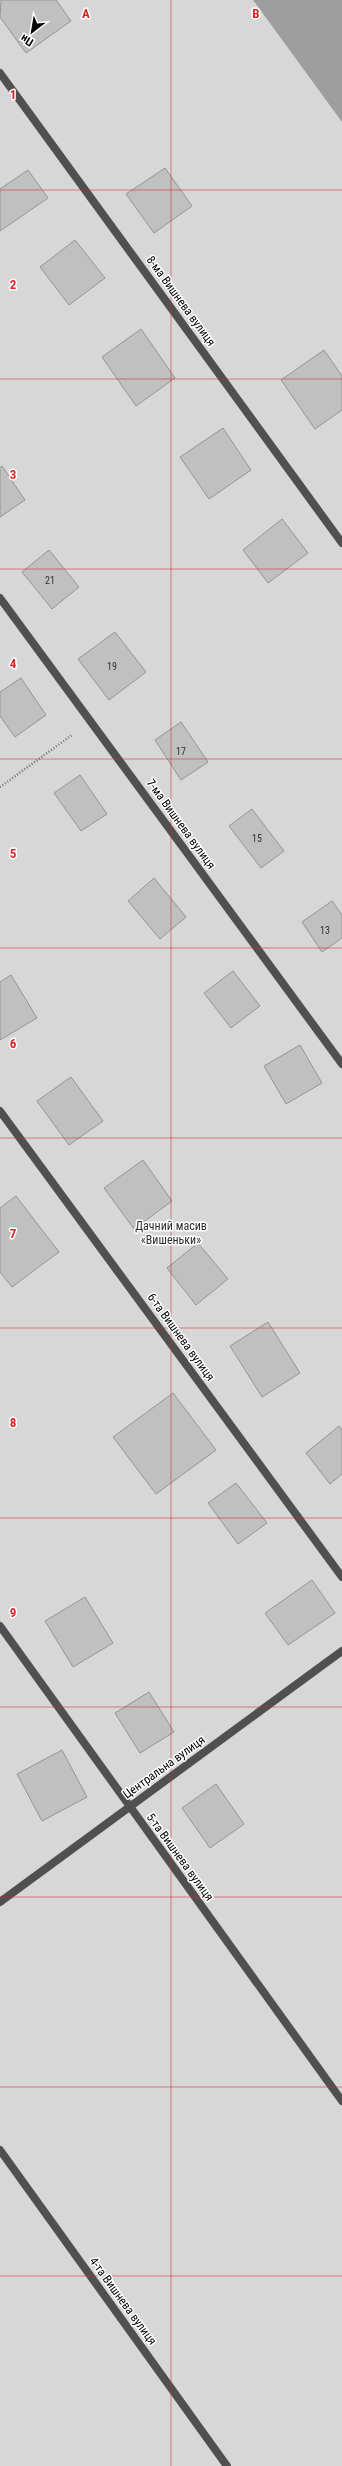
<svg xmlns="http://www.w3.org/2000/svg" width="342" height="2466" font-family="'Roboto Condensed',sans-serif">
	<rect width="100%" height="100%" fill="#fff"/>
	<path fill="#d7d7d7" d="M 0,0 L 342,0 L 342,2466 L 0,2466 Z"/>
	<path fill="#9e9e9e" d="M 253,0 L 342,0 L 342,122 Z"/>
	<path fill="#c0c0c0" stroke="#949494" d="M 1,0 L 56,0 L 71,21 L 26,53 L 0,17 Z
		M 165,168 L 192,206 L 154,233 L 126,194 Z
		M 28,170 L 48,198 L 0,231 L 0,189 Z
		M 75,240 L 105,278 L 69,305 L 40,267 Z
		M 141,329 L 175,378 L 136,406 L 102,357 Z
		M 324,350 L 342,376 L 342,410 L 315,429 L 281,380 Z
		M 223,428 L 251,470 L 209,499 L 180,457 Z
		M 2,466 L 25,500 L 0,517 L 0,468 Z
		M 282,519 L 308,553 L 268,583 L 243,550 Z
		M 49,550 L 79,587 L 52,609 L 22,572 Z
		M 115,632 L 146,672 L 109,700 L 78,659 Z
		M 21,678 L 46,715 L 15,737 L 0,716 L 0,692 Z
		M 181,722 L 208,762 L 181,780 L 155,740 Z
		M 80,775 L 107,814 L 81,831 L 54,793 Z
		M 252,809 L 284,851 L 261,868 L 229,826 Z
		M 154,878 L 186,917 L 160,939 L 128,901 Z
		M 332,901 L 342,915 L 342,938 L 322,952 L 302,922 Z
		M 233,971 L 260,1006 L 231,1028 L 204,993 Z
		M 11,975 L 37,1018 L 0,1040 L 0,982 Z
		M 300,1045 L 322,1083 L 286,1104 L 264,1066 Z
		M 71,1077 L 103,1121 L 69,1145 L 37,1101 Z
		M 143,1160 L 172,1201 L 134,1229 L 104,1188 Z
		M 16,1196 L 59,1252 L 12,1287 L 0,1272 L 0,1208 Z
		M 198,1243 L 228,1279 L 196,1305 L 167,1268 Z
		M 268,1322 L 300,1373 L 262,1397 L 230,1346 Z
		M 173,1393 L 216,1450 L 156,1494 L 113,1437 Z
		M 339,1426 L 342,1430 L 342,1474 L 330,1484 L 306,1453 Z
		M 236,1483 L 267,1523 L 238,1544 L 208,1503 Z
		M 312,1580 L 335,1613 L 288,1645 L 265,1613 Z
		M 85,1597 L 113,1643 L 73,1667 L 45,1621 Z
		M 149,1692 L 174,1732 L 140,1753 L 115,1713 Z
		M 62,1750 L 87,1797 L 42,1821 L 17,1774 Z
		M 216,1784 L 244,1824 L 210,1848 L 182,1808 Z"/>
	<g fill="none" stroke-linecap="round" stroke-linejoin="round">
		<path stroke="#727272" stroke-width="2.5" stroke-dasharray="1 2" stroke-linecap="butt" d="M 0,787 L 72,735"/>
		<path stroke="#505050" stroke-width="8" d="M 0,73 L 342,543
			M 0,598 L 342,1064
			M 0,1111 L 342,1577
			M 0,1626 L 342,2101
			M 0,1902 L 342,1651
			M 0,2150 L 227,2466"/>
	</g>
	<path fill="none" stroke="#d62828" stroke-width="1" stroke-opacity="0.55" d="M 171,0 L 171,2466M 0,190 L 342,190M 0,379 L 342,379M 0,569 L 342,569M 0,759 L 342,759M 0,948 L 342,948M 0,1138 L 342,1138M 0,1328 L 342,1328M 0,1518 L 342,1518M 0,1707 L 342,1707M 0,1897 L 342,1897M 0,2087 L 342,2087M 0,2276 L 342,2276"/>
	<g text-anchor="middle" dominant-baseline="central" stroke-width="3" stroke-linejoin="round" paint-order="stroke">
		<g font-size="10" fill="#303030">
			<text x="50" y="580">21</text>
			<text x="112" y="666">19</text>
			<text x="181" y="751">17</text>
			<text x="257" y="838">15</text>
			<text x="325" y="930">13</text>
		</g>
		<g font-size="12" fill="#000" stroke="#fff">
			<text transform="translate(181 301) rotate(54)">8-ма Вишнева вулиця</text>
			<text transform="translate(181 824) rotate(54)">7-ма Вишнева вулиця</text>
			<text transform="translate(181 1337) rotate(54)">6-та Вишнева вулиця</text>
			<text transform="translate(164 1767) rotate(-36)">Центральна вулиця</text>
			<text transform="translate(180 1857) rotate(54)">5-та Вишнева вулиця</text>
			<text transform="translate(123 2301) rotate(54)">4-та Вишнева вулиця</text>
		</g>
		<g font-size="12" fill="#2e2e2e" stroke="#fff">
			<text x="171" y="1226">Дачний масив<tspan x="171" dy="14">«Вишеньки»</tspan></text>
		</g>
	</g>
	<g font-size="13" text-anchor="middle" font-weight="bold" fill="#d62828" stroke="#fff" stroke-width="3" stroke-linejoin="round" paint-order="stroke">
		<text x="86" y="18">A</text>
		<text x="256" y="18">B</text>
		<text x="13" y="99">1</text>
		<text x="13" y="289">2</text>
		<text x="13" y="479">3</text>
		<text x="13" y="668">4</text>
		<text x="13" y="858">5</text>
		<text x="13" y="1048">6</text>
		<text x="13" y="1238">7</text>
		<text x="13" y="1427">8</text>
		<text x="13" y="1617">9</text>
	</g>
	<g transform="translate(32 32) rotate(211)" stroke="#ffffff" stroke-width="3" paint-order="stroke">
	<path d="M0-3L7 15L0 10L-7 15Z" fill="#000000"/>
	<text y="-6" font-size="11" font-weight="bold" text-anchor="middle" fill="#000000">Пн</text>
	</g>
</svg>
